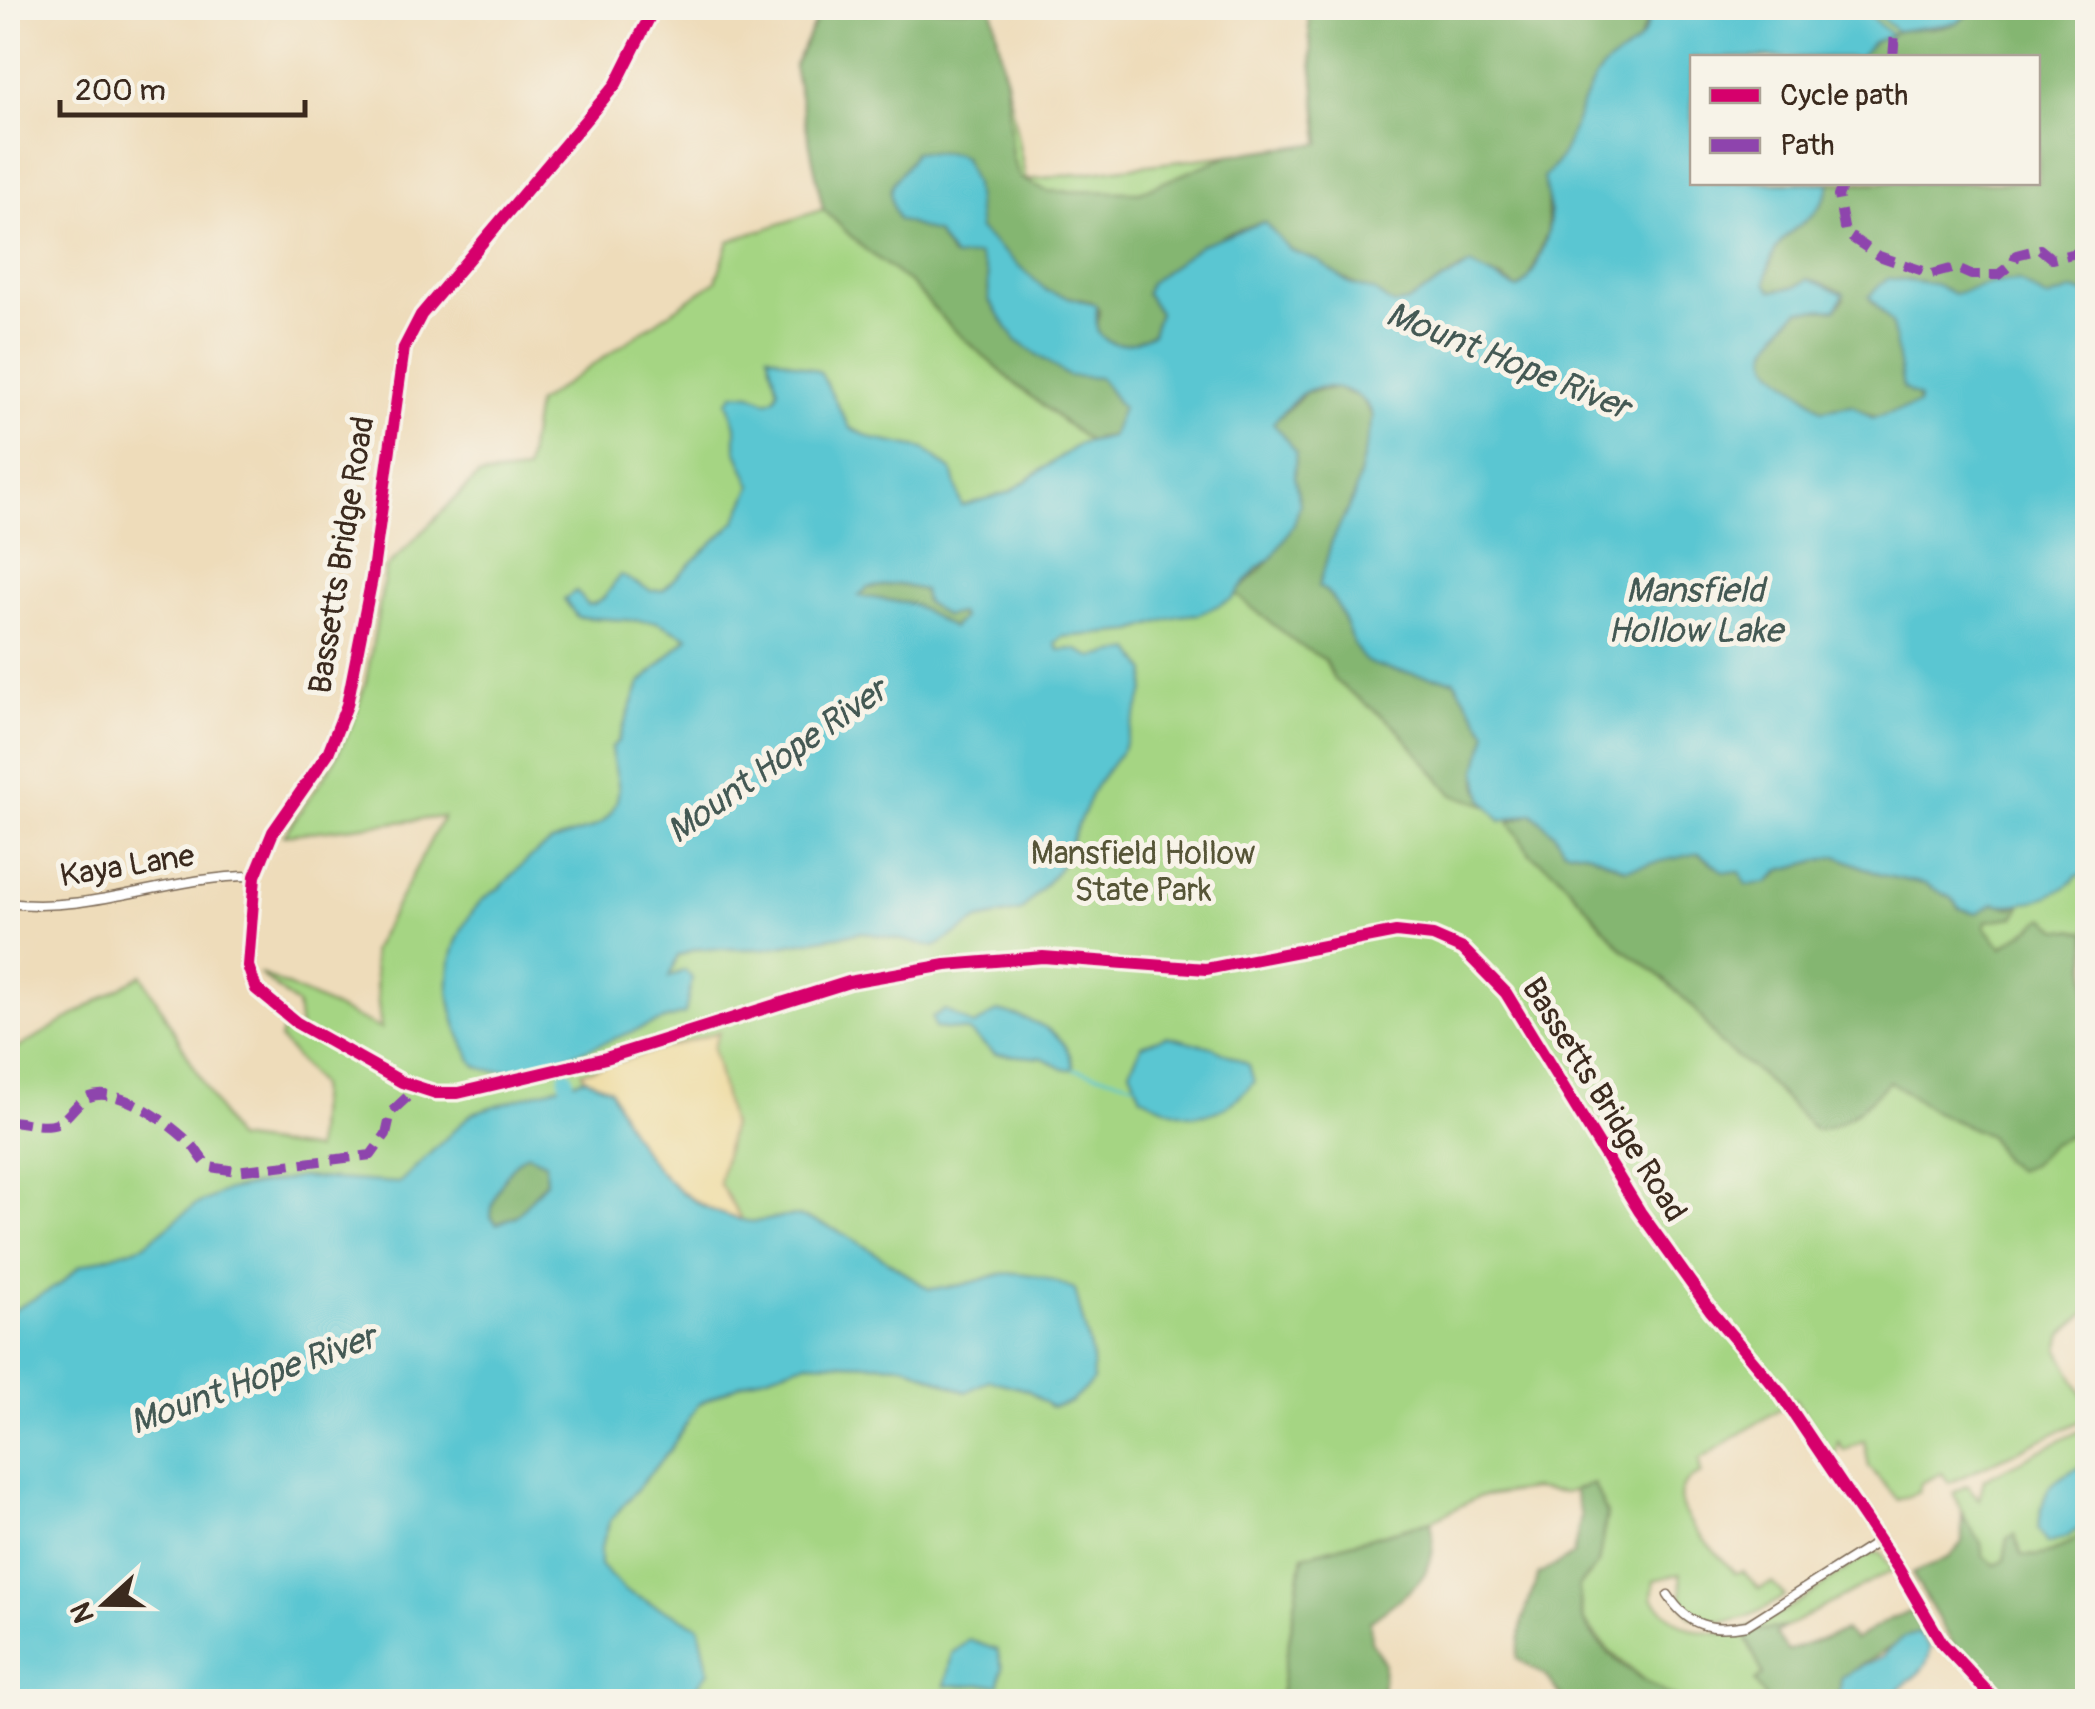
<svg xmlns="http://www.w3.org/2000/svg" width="2095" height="1709" font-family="Pangolin,sans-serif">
	<rect width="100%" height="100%" fill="#f7f3e8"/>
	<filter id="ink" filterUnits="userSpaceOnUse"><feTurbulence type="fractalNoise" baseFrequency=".01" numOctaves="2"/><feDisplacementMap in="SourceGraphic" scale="20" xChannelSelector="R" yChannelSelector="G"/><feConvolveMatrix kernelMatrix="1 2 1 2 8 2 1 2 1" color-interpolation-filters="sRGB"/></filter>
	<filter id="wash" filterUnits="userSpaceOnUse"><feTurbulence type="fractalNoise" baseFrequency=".0048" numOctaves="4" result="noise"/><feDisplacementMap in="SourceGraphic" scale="40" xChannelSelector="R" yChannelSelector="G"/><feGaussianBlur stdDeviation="2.25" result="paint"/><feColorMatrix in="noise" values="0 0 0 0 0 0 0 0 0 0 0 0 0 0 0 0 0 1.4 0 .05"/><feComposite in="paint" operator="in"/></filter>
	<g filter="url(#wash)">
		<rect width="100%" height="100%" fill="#eedcba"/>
		<path fill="#a5d583" stroke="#708050" stroke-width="2.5" fill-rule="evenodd" d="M 822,8 L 992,8 L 1026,180 L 1320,144 L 1307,8 L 2087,8 L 2088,1311 L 2063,1334 L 2059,1350 L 2087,1403 L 2087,1418 L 1949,1483 L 1942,1473 L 1921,1483 L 1919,1492 L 1898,1500 L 1869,1467 L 1864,1440 L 1844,1451 L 1838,1441 L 1834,1460 L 1795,1399 L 1699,1460 L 1701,1474 C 1646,1494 1716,1550 1735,1573 L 1743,1571 L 1759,1589 L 1772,1583 L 1785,1596 C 1751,1618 1731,1628 1691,1617 L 1682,1602 L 1680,1574 L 1654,1580 L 1652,1598 C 1722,1684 1806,1591 1871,1553 L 1881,1553 L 1893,1570 L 1786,1627 L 1744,1632 L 1763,1675 L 1755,1681 L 1768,1701 L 1682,1701 L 1652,1687 L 1608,1650 L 1584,1621 L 1578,1587 L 1590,1575 L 1594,1485 L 1564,1493 L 1533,1489 L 1478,1497 L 1431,1521 L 1303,1556 L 1279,1701 L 8,1701 L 8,1054 L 142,975 L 235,1139 L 315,1150 L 319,1085 L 280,1039 L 283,1029 L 301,1038 L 297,1005 L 259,973 L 381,1029 L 372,951 L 443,817 L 284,835 L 332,765 L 353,722 L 366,681 L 386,568 L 478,476 L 526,471 L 536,404 L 716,281 L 729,241 L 824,209 L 794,66 ZM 1692,58 L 2038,58 L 2038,182 L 1692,182 Z
			M 2087,1427 L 2087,1532 C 2065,1546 2049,1559 2021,1555 L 2019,1546 L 2008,1539 L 2004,1562 L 1995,1565 L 1983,1556 L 1953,1493 L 1967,1485 L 1979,1499 L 1984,1479 Z"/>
		<path fill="#84b671" stroke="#607048" stroke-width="2.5" d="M 822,8 L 992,8 L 1006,83 L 1012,157 L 1020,178 L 1048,191 L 1140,192 L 1229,155 L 1321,143 L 1307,8 L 1651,10 L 1637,45 L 1597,75 L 1566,150 L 1547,175 L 1548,230 L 1529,280 L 1518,289 L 1502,278 L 1463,268 L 1407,302 L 1393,305 L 1290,250 L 1263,222 L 1228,233 L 1150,283 L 1146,293 L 1159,313 L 1152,334 C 1133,344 1112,351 1097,331 L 1099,310 L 1091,302 L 1047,292 L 979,230 L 966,162 L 945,152 L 914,152 C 901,186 879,175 901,221 L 936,233 L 951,256 L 978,255 L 988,275 L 989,300 L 1016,340 L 1061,371 L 1100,378 L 1122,408 L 1113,435 L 1088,441 L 1014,383 L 953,329 L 911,284 L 861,246 L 823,209 L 794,66 Z
			M 1976,8 L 2087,8 L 2087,294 L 2074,290 L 2047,299 L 2018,281 L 1992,283 L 1954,294 L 1937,285 L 1901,279 L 1870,299 L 1892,323 L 1903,388 L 1918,397 L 1918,405 L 1876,417 L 1850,405 L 1822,410 C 1781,365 1733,375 1799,310 L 1836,309 L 1844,299 L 1842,292 L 1808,279 L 1794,287 L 1772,291 L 1766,286 C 1772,217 1818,235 1830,183 L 2038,182 L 2038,58 L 1859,57 C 1889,18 1920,35 1957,23 C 1963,21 1970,11 1976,8 Z
			M 1335,388 L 1361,397 L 1373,417 L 1354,496 L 1331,544 L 1319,587 C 1343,598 1346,640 1364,658 C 1375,670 1435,677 1454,680 L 1487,732 C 1487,757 1465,780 1490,806 L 1453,795 L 1395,726 L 1334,680 L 1325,660 L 1296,643 L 1235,594 L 1272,558 L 1294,524 L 1300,504 L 1294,476 L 1296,452 L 1272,424 L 1306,392 Z
			M 897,584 L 923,590 L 925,602 L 945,615 L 959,613 L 962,618 L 952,628 L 912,604 L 859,596 L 867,588 Z
			M 1532,813 L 1554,833 L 1564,849 L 1590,853 L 1625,869 L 1696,852 L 1724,872 L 1740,872 L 1750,885 L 1773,879 L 1782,870 L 1837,856 L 1881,875 L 1925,884 L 1953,899 L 1958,908 L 1977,913 L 1995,903 L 2012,908 L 2023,903 L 2014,917 L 1986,921 L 1985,927 L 2002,947 L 2045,918 L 2059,929 L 2087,932 L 2087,1128 L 2051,1144 L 2032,1164 L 2017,1170 L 2003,1160 L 1989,1136 L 1935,1112 L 1890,1081 C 1873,1098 1840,1132 1814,1129 L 1760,1074 L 1722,1046 L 1695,1009 L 1658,974 L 1622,948 L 1556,872 L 1531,855 L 1509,822 Z
			M 527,1154 L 545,1162 L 546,1181 L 518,1214 L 498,1224 L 491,1217 C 491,1197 509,1164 527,1154 Z
			M 1594,1484 L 1607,1514 L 1598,1564 L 1578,1587 C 1581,1597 1579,1609 1583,1619 C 1601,1656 1647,1685 1682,1701 L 1564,1701 L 1546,1676 L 1517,1658 L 1522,1622 L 1538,1575 L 1573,1555 L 1581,1516 L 1574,1490 Z
			M 1962,1515 L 1981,1543 L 1983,1556 L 1995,1565 L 2004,1561 L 2008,1538 L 2015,1534 L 2021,1555 C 2049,1559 2065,1546 2087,1532 L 2087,1701 L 2080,1701 L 2068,1691 L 2039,1690 L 2020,1701 L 2007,1701 L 1960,1656 L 1912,1574 L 1950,1557 L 1962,1542 Z
			M 1431,1521 C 1443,1576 1409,1591 1370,1621 L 1371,1641 L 1384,1662 L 1382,1701 L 1279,1701 L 1303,1556 Z
			M 1913,1611 L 1922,1634 C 1904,1634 1862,1667 1841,1677 L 1840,1694 L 1825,1701 L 1768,1702 L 1755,1681 L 1763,1675 L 1744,1632 L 1786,1627 L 1775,1633 L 1787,1651 L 1845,1631 L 1854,1640 L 1891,1618 Z"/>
		<path fill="#eeda9e" stroke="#94825e" stroke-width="2.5" d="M 719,1032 L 713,1048 L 731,1127 L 719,1183 L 742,1220 C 674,1205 635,1149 610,1089 L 585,1078 L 582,1072 Z"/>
		<path fill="#5ac6d2" stroke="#4a7878" stroke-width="2.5" fill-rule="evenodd" d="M 1651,8 L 1861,8 L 1892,35 L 1873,42 L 1859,57 L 1692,58 L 1692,182 L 1830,183 C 1817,234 1773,218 1766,283 L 1772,291 L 1796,287 L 1808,279 L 1844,294 L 1836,309 L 1799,310 C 1736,371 1781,366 1822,410 L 1852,405 L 1873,418 L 1918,405 L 1919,398 L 1903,388 L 1892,323 L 1869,296 L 1887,278 L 1937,285 L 1954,294 L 1992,283 L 2018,281 L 2047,299 L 2074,290 L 2087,294 L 2085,876 L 2077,876 C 2067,893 2015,911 1995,903 L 1977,913 L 1959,908 L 1953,899 L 1925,884 L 1881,875 L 1837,856 L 1781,870 L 1767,883 L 1747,885 L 1740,872 L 1724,872 L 1699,853 L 1626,869 L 1590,853 L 1564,849 L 1554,833 L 1532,813 L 1501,821 L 1483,799 L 1477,770 L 1487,732 L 1454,680 C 1438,678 1375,669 1366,661 C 1346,643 1343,596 1319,587 L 1331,544 L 1354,496 L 1373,417 C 1367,390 1323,378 1300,395 C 1291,403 1281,414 1273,423 L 1296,452 L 1294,476 L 1300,504 L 1294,524 L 1272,558 L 1257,568 L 1232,599 L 1199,614 L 1178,616 L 1133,631 L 1062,637 L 1055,643 L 1059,650 L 1075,649 L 1092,657 L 1132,650 L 1147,672 L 1145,691 L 1123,749 L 1094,788 L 1058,870 L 1021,911 L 979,920 L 935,947 L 862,932 L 762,949 L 695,949 L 678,956 L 669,977 L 685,970 L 692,978 L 685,1014 C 638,1023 516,1091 475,1065 C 442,1010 437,954 480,902 C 487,894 497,891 504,884 C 519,868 530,855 549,844 C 570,831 602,834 614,807 C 625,785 612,769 611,748 L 618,741 L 640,684 L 688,637 L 657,622 L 577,617 L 564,599 L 576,591 L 588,605 C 607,602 611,586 620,575 L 652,591 L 663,590 L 736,521 L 752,486 L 736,449 L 736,426 L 728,401 L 735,393 L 751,394 L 767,401 L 775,398 L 778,390 L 768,354 L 820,372 L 850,428 L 874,439 L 924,449 L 952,471 L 962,506 L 1010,492 L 1079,444 L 1111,437 L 1122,408 L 1100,378 L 1068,376 L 1016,340 L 989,300 L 988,275 L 978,255 L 954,258 L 936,233 L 898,220 C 878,175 903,183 914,152 L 954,153 L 963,157 L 974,184 L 979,230 L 1047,291 L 1096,305 L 1097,331 C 1112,351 1133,344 1152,334 L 1159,313 L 1146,293 L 1149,283 L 1202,244 L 1264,222 L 1290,250 L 1319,261 L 1350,284 L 1374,291 L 1393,305 L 1407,302 L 1470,265 L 1518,289 C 1534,281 1549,236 1550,218 C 1551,205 1545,191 1543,178 C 1574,151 1574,110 1596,77 C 1616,47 1644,59 1651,8 ZM 897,584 L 923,590 L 925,602 L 945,616 L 959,613 L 962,618 L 952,628 L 912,604 L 859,596 L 867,588 Z
			M 1869,8 L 1976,8 L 1957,23 L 1896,31 Z
			M 946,1010 L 974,1026 L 998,1011 C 1033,1020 1067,1029 1074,1069 L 1063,1069 L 1043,1058 L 995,1054 L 968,1031 L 935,1028 L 932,1017 Z
			M 1166,1036 L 1212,1047 L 1249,1065 L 1254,1082 C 1215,1125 1190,1121 1141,1096 L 1130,1070 L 1142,1045 Z
			M 585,1078 L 610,1089 C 636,1151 676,1209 747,1221 C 765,1224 784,1213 801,1217 C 846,1228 890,1264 929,1289 C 998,1286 997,1254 1075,1290 L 1092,1357 L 1093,1381 L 1071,1402 L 1051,1407 L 1027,1390 L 989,1380 L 966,1392 L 905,1365 L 808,1362 L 740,1384 L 698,1404 L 670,1450 L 610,1521 L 600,1550 L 600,1565 L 625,1591 L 699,1626 L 709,1672 L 684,1701 L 8,1701 L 8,1313 L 59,1285 L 80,1266 L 144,1245 L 195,1205 L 228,1190 L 301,1177 L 399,1183 L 472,1113 ZM 527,1154 L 545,1162 L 546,1182 L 516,1216 L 497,1224 L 491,1217 C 491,1197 509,1164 527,1154 Z
			M 2080,1467 L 2087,1469 L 2087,1523 L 2068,1537 L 2048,1544 L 2038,1529 C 2044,1494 2044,1483 2080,1467 Z
			M 1918,1633 L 1930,1647 C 1930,1676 1903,1679 1889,1701 L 1856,1701 L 1840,1694 L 1841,1677 L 1883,1656 L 1901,1638 Z
			M 969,1640 L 997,1650 L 1002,1667 L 999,1684 L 945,1686 L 952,1653 Z"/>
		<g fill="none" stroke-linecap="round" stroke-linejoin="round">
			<path stroke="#5ac6d2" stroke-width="2.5" d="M 1074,1069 L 1135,1083"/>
			<path stroke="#5ac6d2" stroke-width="15" d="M 566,1077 L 569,1102"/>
		</g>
	</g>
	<g filter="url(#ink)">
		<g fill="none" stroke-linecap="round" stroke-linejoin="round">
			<defs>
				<path id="minor" d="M 8,903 C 92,914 172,875 255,876
					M 1668,1595 C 1688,1626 1711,1632 1747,1625 L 1879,1541"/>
				<path id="tertiary" d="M 654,8 L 616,84 L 421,315 L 404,348 L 372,578 L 347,705 L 328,753 L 273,832 L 255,876 L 248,966 L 256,989 L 297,1023 L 402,1082 L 436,1093 L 458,1093 L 606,1058 L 849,982 L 946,965 L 1043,957 L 1206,969 L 1396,932 L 1433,936 L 1463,949 L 1506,993 L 1640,1212 L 1711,1311 L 1780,1393 L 1898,1568 L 1942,1643 L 1997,1702"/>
			</defs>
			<use href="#minor" stroke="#7a6855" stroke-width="11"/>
			<use href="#tertiary" stroke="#7a6855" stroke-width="14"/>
			<use href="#minor" stroke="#fff" stroke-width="8"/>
			<use href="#tertiary" stroke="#fff" stroke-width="10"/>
			<path stroke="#8e44ad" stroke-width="10" stroke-dasharray="20 10" stroke-linecap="butt" d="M 1893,58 L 1895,33
				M 1844,182 L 1838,196 L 1845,233 L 1879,256 L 1932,274 L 1955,268 L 1971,275 L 1998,275 L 2014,262 L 2016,255 L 2040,249 L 2052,259 L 2088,250
				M 8,1121 C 27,1121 51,1132 66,1117 C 74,1110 78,1101 89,1097 C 119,1085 170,1124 191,1144 C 198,1151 201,1160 210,1167 L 236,1171 L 371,1155 L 386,1134 L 391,1112 L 418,1087"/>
			<defs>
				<path id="cycleway" d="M 654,8 L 616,84 L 421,315 L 404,348 L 372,578 L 347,705 L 328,753 L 273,832 L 255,876 L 248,966 L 256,989 L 297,1023 L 402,1082 L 436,1093 L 458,1093 L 606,1058 L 849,982 L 946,965 L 1043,957 L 1206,969 L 1396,932 L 1433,936 L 1463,949 L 1506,993 L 1640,1212 L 1711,1311 L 1780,1393 L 1898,1568 L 1942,1643 L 1997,1702"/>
			</defs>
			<use href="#cycleway" stroke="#f7f3e8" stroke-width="19"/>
			<use href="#cycleway" stroke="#d6006c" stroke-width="12"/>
		</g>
	</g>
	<g text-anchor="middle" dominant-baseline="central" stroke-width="10" stroke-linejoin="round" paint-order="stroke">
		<g font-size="32" fill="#3b2a1e" stroke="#f7f3e8">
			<text transform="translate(342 555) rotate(-81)">Bassetts Bridge Road</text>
			<text transform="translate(127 866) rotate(-9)">Kaya Lane</text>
			<text transform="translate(1604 1100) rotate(58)">Bassetts Bridge Road</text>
		</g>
		<g font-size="32" fill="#565537" stroke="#f7f3e8">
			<text x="1143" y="854">Mansfield Hollow<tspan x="1143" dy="37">State Park</tspan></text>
		</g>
		<g font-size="35" font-style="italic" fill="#445954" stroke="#f7f3e8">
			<text transform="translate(1508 361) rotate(22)">Mount Hope River</text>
			<text x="1695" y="591">Mansfield<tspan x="1695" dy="40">Hollow Lake</tspan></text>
			<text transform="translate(777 761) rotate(-35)">Mount Hope River</text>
			<text transform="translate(253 1380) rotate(-20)">Mount Hope River</text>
		</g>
	</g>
	<rect width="2095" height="1709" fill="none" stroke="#f7f3e8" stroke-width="40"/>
	<rect x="1690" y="55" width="350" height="130" fill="#f7f3e8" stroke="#aca397" stroke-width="2.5"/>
	<rect x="1710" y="88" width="50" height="15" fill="#d6006c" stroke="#aca397" stroke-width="2.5"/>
	<text x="1780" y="105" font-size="30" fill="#3b2a1e">Cycle path</text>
	<rect x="1710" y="138" width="50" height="15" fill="#8e44ad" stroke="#aca397" stroke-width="2.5"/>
	<text x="1780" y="155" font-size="30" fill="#3b2a1e">Path</text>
	<g transform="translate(105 1604) rotate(249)" stroke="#f7f3e8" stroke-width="8" paint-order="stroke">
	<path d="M0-8L18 38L0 25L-18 38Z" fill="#3b2a1e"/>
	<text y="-15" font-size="28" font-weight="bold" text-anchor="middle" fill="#3b2a1e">N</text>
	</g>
	<path d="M60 100v15h245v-15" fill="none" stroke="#3b2a1e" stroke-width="5"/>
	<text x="75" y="100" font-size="30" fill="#3b2a1e" stroke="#f7f3e8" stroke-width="8" paint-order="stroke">200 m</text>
</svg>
